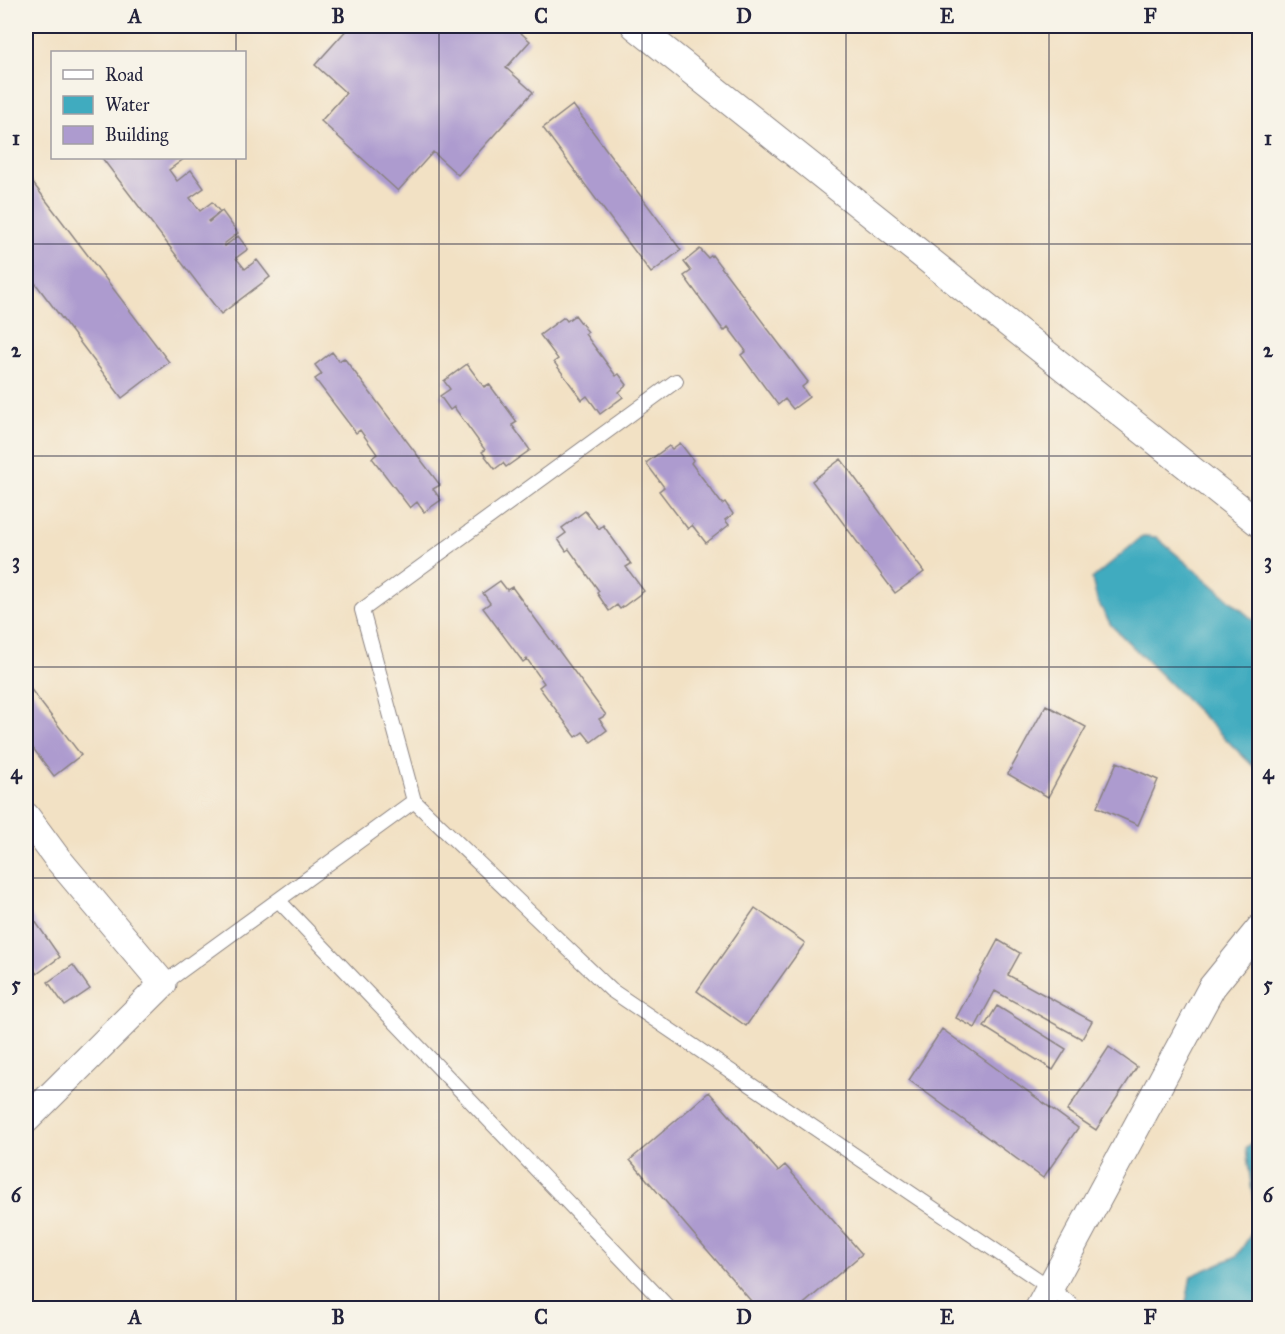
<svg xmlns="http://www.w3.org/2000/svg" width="1285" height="1334" font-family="'IM FELL Great Primer',serif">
	<rect width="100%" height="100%" fill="#f7f3e8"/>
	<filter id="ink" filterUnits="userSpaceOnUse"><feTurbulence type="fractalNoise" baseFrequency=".0167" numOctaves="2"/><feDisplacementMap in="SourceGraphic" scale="12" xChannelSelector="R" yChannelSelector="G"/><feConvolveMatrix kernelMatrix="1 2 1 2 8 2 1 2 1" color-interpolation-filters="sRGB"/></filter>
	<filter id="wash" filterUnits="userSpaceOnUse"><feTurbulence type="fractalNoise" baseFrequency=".008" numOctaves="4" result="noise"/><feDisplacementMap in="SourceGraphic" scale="24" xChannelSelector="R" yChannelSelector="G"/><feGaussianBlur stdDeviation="1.35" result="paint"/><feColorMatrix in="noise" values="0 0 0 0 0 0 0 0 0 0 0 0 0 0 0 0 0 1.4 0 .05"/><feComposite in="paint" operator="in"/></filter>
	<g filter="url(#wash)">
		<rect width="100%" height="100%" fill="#f2e1c4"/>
		<path fill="#40abbf" stroke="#31667d" stroke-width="1.5" d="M 1143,536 L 1156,537 L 1259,625 L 1259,772 L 1111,625 L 1097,600 L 1092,579 Z
			M 1259,1135 L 1259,1308 L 1185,1308 L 1191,1276 L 1237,1256 L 1257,1225 L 1246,1149 Z"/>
		<g id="blocks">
			<path fill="#ad9bcf" d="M 350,26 L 513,26 L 530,41 L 506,68 L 533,92 L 458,175 L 433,152 L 398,191 L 321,121 L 346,93 L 315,65 Z
				M 573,105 L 681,250 L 651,273 L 543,128 Z
				M 102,158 L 185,158 L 169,170 L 177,181 L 191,170 L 204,188 L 190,198 L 200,211 L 212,202 L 220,212 L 208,221 L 209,222 L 222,211 L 238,233 L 224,244 L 225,246 L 238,236 L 248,249 L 236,258 L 245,269 L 257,260 L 270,277 L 221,314 Z
				M 26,174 L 169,362 L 122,398 L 26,271 Z
				M 700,249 L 708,258 L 712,255 L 808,382 L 802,387 L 809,397 L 793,409 L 785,399 L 778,405 L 741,355 L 746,351 L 728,327 L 724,331 L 684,276 L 691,271 L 684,262 Z
				M 575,315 L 588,332 L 585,334 L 616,376 L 619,374 L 627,385 L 619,392 L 623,397 L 600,414 L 587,396 L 582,400 L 554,362 L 558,359 L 540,335 L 564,317 L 567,321 Z
				M 332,352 L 339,361 L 344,358 L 440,485 L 433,489 L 441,500 L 424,512 L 417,502 L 410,508 L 372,458 L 377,454 L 360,430 L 356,433 L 315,379 L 322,374 L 315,365 Z
				M 467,364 L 484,387 L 489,384 L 517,422 L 512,425 L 530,450 L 506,467 L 503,463 L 495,469 L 482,452 L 485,450 L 454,407 L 450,410 L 440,396 L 450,389 L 444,381 Z
				M 680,443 L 693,460 L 691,463 L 722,504 L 725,502 L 733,514 L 725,520 L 729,525 L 706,543 L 692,525 L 688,529 L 659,491 L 664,487 L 646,463 L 669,446 L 672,449 Z
				M 841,459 L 924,572 L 895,593 L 812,481 Z
				M 585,511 L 599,529 L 603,525 L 631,564 L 626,567 L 644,591 L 620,609 L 617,605 L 609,611 L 597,593 L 599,591 L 569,549 L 566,551 L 558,539 L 566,533 L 562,528 Z
				M 500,581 L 507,590 L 512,587 L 606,715 L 599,719 L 607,730 L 591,742 L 583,732 L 576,737 L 539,687 L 544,683 L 527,659 L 523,662 L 483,608 L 490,603 L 483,593 Z
				M 26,683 L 81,755 L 54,776 L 26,739 Z
				M 1046,705 L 1086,727 L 1048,797 L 1008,774 Z
				M 1117,762 L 1158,780 L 1138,825 L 1097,807 Z
				M 26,908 L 60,957 L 37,974 L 26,958 Z
				M 755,908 L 805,943 L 746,1026 L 697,991 Z
				M 998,940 L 1020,953 L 1008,975 L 1092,1021 L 1082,1039 L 995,991 L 975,1028 L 956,1018 Z
				M 73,965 L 90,989 L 65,1006 L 48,982 Z
				M 997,1006 L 1066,1049 L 1053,1070 L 984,1027 Z
				M 942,1029 L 1078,1128 L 1043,1178 L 909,1080 Z
				M 1109,1047 L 1137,1067 L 1096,1130 L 1067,1111 Z
				M 709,1092 L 778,1171 L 785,1165 L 862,1254 L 799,1308 L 757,1308 L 630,1160 Z"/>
		</g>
	</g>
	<g filter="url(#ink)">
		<use href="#blocks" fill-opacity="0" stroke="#8a8280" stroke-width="1.5"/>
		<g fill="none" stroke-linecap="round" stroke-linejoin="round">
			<defs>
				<path id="lane" d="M 676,381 L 362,610 L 414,801 L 611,990 L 1049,1287 L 1076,1308
					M 278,900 L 669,1308
					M 163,984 L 414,801"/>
				<path id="street" d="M 635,26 L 1260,524
					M 26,816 L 57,858 L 163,984 L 26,1120
					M 1039,1308 L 1212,987 L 1260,928"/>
			</defs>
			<use href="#lane" stroke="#8a8280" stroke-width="16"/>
			<use href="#street" stroke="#8a8280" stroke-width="29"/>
			<use href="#lane" stroke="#fff" stroke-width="14"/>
			<use href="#street" stroke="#fff" stroke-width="27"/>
		</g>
	</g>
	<path fill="none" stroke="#22223b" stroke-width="1.5" stroke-opacity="0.55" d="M 236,26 L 236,52M 439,26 L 439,1308M 642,26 L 642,1308M 846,26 L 846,1308M 1049,26 L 1049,1308M 236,158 L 236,1308M 26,244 L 1260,244M 26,456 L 1260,456M 26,667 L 1260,667M 26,878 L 1260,878M 26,1090 L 1260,1090"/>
	<rect width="1285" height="1334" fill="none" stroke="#f7f3e8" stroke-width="66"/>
	<rect x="51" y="51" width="195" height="108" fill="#f7f3e8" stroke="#a29fa3" stroke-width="1.5"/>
	<rect x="63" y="70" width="30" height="9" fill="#ffffff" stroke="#a29fa3" stroke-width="1.5"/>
	<text x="105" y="81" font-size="18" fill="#22223b">Road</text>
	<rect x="63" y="96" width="30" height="18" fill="#40abbf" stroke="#a29fa3" stroke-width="1.5"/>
	<text x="105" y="111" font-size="18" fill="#22223b">Water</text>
	<rect x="63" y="126" width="30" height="18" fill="#ad9bcf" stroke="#a29fa3" stroke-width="1.5"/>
	<text x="105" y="141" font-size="18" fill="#22223b">Building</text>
	<rect x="33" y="33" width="1219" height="1268" fill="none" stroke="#22223b" stroke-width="2"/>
	<g font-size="20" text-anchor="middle" font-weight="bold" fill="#22223b">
		<text x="135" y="23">A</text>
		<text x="338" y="23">B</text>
		<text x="541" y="23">C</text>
		<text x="744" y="23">D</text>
		<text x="947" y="23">E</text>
		<text x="1150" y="23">F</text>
		<text x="16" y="145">1</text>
		<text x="1268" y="145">1</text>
		<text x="16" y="357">2</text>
		<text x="1268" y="357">2</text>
		<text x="16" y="568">3</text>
		<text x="1268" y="568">3</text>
		<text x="16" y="779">4</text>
		<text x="1268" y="779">4</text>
		<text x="16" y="991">5</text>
		<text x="1268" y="991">5</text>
		<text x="16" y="1202">6</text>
		<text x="1268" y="1202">6</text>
		<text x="135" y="1324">A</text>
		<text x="338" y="1324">B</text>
		<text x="541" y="1324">C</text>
		<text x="744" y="1324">D</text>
		<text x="947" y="1324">E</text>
		<text x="1150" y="1324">F</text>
	</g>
</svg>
